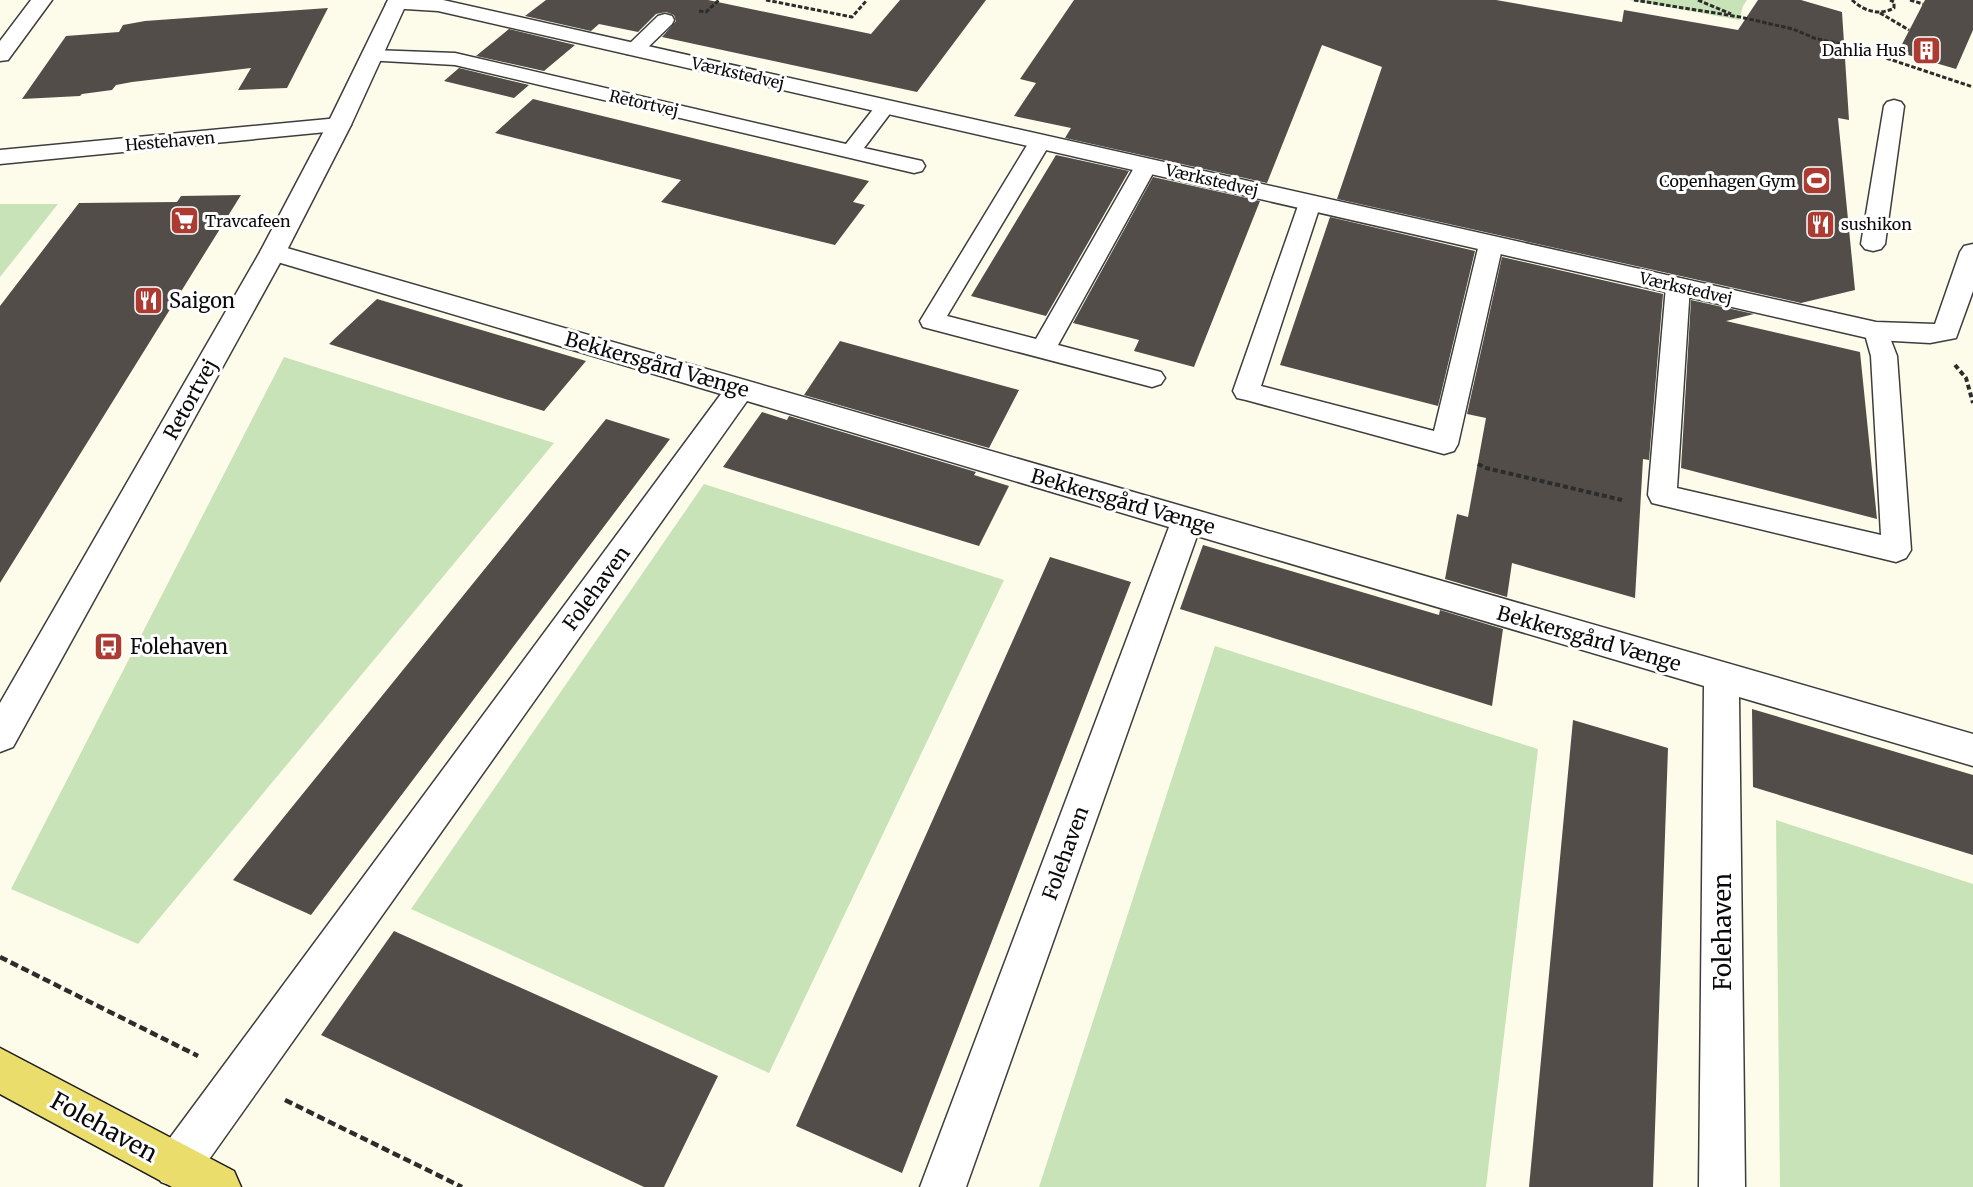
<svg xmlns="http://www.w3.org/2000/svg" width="1973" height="1187" font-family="Merriweather,serif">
	<rect width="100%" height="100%" fill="#fdfcea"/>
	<path fill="#c9e3b8" d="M 1629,0 L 1747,0 L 1743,6 L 1739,20 Z
		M 0,204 L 58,204 L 0,277 Z
		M 284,357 L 554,443 L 138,944 L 11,889 Z
		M 704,484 L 1004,580 L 769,1073 L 411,909 Z
		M 1215,646 L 1538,749 L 1486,1187 L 1039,1187 Z
		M 1776,820 L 1973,884 L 1973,1187 L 1780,1187 Z"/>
	<path fill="#524d48" d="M 546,0 L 708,0 L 871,34 L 900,0 L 986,0 L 917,92 L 662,37 L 676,21 L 674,15 L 666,12 L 656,14 L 638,32 L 599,24 L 591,31 L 525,16 Z
		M 1074,0 L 1496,0 L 1622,22 L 1624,10 L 1738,30 L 1758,0 L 1801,0 L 1842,12 L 1849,120 L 1838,118 L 1855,290 L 1801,303 L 1337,199 L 1382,67 L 1322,45 L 1267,183 L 1065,138 L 1071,128 L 1014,116 L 1036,83 L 1020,79 Z
		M 1925,0 L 1973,0 L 1973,30 L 1956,69 L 1898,52 Z
		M 328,8 L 287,88 L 238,90 L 251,68 L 132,82 L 116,85 L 112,90 L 82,94 L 80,96 L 22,99 L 66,36 L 119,32 L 123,25 L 145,21 Z
		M 509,29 L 575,45 L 544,71 L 476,56 Z
		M 459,68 L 529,85 L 514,98 L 444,81 Z
		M 533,99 L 869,181 L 853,202 L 865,205 L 835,245 L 661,202 L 681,180 L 495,133 Z
		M 1056,155 L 1129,171 L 1046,316 L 971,296 Z
		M 1153,177 L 1260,201 L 1194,367 L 1134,351 L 1139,340 L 1073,323 Z
		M 241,195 L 0,583 L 0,306 L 79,203 L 177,202 L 181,196 Z
		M 1330,217 L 1475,251 L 1438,406 L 1280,365 Z
		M 1502,257 L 1663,294 L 1649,460 L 1643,459 L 1635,598 L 1512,563 L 1507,597 L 1445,579 L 1457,514 L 1468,517 L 1486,418 L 1467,414 Z
		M 377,299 L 586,361 L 544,411 L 329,344 Z
		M 1691,300 L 1754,314 L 1726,321 L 1860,352 L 1877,519 L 1681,468 Z
		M 840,341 L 960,374 L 1019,390 L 989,448 L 804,395 Z
		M 762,412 L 787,420 L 789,416 L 976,472 L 974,475 L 1009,486 L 979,546 L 723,467 Z
		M 606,419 L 670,439 L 311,915 L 233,880 Z
		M 1203,545 L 1439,615 L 1440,610 L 1503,629 L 1492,706 L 1180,609 Z
		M 1050,557 L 1131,582 L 902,1173 L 796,1126 Z
		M 1752,709 L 1973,775 L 1973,855 L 1753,787 Z
		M 1573,720 L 1668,748 L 1653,1187 L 1529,1187 Z
		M 394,931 L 718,1076 L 664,1187 L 644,1187 L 321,1035 Z"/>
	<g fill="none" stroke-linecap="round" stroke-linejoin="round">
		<defs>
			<path id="service" d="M 665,14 L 672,16 L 674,20 L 672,24 L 641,54 L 627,54 L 624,50 L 627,46 L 658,16 Z
				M 372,50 L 455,53 L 846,144 L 878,103 L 885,101 L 892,103 L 895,107 L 864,148 L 922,161 L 925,166 L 922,171 L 914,173 L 455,65 L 365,60 L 362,56 L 365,52 Z
				M 1894,100 L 1901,102 L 1904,106 L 1885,244 L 1881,249 L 1873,251 L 1865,249 L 1861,244 L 1884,106 L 1887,102 Z
				M 1040,136 L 1048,137 L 1051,142 L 947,316 L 1036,339 L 1135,166 L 1138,161 L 1146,159 L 1154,161 L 1157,166 L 1058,345 L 1161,372 L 1165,378 L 1161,384 L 1152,387 L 923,327 L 920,321 L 1029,142 L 1032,137 Z
				M 1310,196 L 1318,198 L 1321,203 L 1261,386 L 1434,431 L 1479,244 L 1483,239 L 1491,237 L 1499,239 L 1503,244 L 1458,444 L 1454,451 L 1444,454 L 1246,400 L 1237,398 L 1233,391 L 1299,203 L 1302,198 Z
				M 1678,278 L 1687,280 L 1690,286 L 1677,488 L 1881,535 L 1871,356 L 1864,331 L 1867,325 L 1876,323 L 1885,325 L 1897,356 L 1911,550 L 1906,558 L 1896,562 L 1652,503 L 1648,495 L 1666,286 L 1669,280 Z"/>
			<path id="minor" d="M 31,0 L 52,0 L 8,60 L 0,61 L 0,41 Z
				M 389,0 L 443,0 L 1876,322 L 1935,324 L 1960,252 L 1964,246 L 1973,244 L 1973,291 L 1956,338 L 1930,343 L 1876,340 L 438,11 L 389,8 L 386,4 Z
				M 339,118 L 347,120 L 351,125 L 347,130 L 0,164 L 0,150 Z
				M 273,244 L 1973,734 L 1973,766 L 1739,697 L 1745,1187 L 1699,1187 L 1704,686 L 1197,536 L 966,1187 L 920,1187 L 1169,527 L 747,401 L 193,1182 C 180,1187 174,1187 161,1182 L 154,1166 L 161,1150 L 721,394 L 264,258 L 260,252 L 264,246 Z"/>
			<path id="tertiary" d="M 388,0 L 408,0 L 351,125 L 286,252 L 13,747 L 0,752 L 0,703 L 260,252 L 327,125 Z"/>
			<path id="primary" d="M 0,1048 L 234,1171 L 241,1187 L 172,1187 L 0,1094 Z"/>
		</defs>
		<use href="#service" stroke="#3d3d3d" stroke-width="3"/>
		<use href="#minor" stroke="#3d3d3d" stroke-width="3"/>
		<use href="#tertiary" stroke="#3d3d3d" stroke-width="3"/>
		<use href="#primary" stroke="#1b1b1b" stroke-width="3"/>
		<path stroke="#2c2c2c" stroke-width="3" stroke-dasharray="4.5 2" stroke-linecap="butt" d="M 766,0 L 852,17 L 867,0
			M 1634,0 L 1740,17 L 1793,29 L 1814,38 L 1853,47 L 1973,87
			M 1698,0 L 1731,14
			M 1852,0 C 1864,11 1879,16 1894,8 L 1894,2 L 1890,0
			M 1910,0 L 1923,4
			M 699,11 L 706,12 L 719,0
			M 1880,13 L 1909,30"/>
		<path stroke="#2c2c2c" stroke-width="4" stroke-dasharray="5 3" stroke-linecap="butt" d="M 1955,365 L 1966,378 L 1973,403
			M 1478,464 L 1486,468 L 1622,500"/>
		<path stroke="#2c2c2c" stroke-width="4.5" stroke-dasharray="8 4" stroke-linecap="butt" d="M 0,957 L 198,1056
			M 285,1100 L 462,1187"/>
		<use href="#service" fill="#fff" fill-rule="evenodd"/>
		<use href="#minor" fill="#fff" fill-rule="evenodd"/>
		<use href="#tertiary" fill="#fff" fill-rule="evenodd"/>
		<use href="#primary" fill="#ebdd6c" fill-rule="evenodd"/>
	</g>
	<defs>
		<symbol id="building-square" viewBox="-11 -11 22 22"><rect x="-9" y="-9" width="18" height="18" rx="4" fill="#ac3c31" stroke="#fff"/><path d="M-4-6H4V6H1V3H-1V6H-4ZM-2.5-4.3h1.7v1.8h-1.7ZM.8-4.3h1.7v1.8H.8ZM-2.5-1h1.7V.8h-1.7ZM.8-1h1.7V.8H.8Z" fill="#fff"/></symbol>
		<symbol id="stadium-square" viewBox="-11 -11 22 22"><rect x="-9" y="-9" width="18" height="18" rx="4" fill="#ac3c31" stroke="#fff"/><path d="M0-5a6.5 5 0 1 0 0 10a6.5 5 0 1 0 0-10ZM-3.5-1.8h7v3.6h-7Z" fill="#fff"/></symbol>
		<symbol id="supermarket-square" viewBox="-11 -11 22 22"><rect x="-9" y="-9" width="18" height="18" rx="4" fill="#ac3c31" stroke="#fff"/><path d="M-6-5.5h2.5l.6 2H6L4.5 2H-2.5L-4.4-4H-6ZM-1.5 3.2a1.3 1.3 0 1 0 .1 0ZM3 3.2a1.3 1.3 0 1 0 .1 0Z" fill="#fff"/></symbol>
		<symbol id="restaurant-square" viewBox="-11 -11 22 22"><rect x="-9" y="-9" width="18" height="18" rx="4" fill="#ac3c31" stroke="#fff"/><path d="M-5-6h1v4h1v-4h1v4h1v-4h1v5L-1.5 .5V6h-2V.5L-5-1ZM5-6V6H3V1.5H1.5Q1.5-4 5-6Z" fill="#fff"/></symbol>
		<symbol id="bus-square" viewBox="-11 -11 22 22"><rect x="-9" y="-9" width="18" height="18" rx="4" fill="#ac3c31" stroke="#fff"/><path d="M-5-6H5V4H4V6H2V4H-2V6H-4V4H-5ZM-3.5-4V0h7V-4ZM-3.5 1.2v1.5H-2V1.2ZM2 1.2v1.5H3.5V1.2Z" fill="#fff"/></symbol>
	</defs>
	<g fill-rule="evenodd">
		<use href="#building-square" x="1910" y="34" width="33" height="33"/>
		<use href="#stadium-square" x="1800" y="164" width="33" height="33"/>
		<use href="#supermarket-square" x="168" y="204" width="33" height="33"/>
		<use href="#restaurant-square" x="1804" y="208" width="33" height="33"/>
		<use href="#restaurant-square" x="132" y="284" width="33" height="33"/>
		<use href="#bus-square" x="92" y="630" width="33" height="33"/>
	</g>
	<g text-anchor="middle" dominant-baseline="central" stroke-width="6" stroke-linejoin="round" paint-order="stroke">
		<g font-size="16" fill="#0a0a0a" stroke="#fff" text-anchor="end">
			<text x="1906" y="50">Dahlia Hus</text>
			<text x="1796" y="181">Copenhagen Gym</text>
			<text x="205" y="221" text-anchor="start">Travcafeen</text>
			<text x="1841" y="224" text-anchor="start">sushikon</text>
		</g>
		<g font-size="16" fill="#0a0a0a" stroke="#fff">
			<text transform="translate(738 73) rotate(13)">Værkstedvej</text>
			<text transform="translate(644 103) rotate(13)">Retortvej</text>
			<text transform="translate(170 141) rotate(-5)">Hestehaven</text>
			<text transform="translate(1212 180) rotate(13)">Værkstedvej</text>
			<text transform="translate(1686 288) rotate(13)">Værkstedvej</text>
		</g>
		<g font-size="20" fill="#0a0a0a" stroke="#fff" text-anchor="start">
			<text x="169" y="300">Saigon</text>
			<text x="130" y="646">Folehaven</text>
		</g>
		<g font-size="20" fill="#0a0a0a" stroke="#fff">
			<text transform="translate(657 364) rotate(16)">Bekkersgård Vænge</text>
			<text transform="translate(190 399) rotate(-61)">Retortvej</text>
			<text transform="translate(1123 501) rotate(16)">Bekkersgård Vænge</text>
			<text transform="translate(596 588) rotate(-54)">Folehaven</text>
			<text transform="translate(1589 638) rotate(16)">Bekkersgård Vænge</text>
			<text transform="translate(1065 853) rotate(-70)">Folehaven</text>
		</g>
		<g font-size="24" fill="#0a0a0a" stroke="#fff">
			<text transform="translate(1722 932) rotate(-90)">Folehaven</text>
			<text transform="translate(104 1127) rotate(29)">Folehaven</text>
		</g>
	</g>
</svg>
